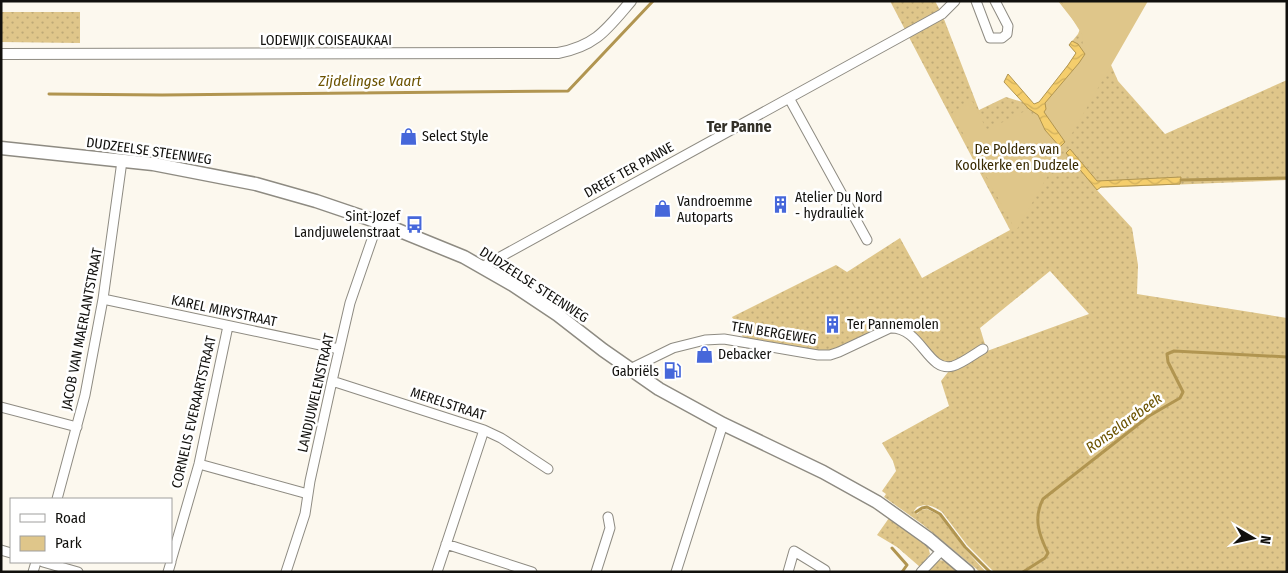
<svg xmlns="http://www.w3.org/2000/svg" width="1288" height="573" font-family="'Fira Sans Condensed',sans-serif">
	<defs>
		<pattern id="grass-dots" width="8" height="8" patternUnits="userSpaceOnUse" patternTransform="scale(1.25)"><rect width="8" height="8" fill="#dfc68a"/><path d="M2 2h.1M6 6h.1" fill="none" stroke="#bea976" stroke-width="1.8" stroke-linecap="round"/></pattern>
		<pattern id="water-waves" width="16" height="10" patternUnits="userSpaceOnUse" patternTransform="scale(1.25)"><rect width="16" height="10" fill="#f5ce6c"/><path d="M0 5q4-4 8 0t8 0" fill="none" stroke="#d1b05c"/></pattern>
	</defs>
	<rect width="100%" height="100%" fill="#fcf8ee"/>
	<path fill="url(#grass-dots)" fill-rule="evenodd" d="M 890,1 L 935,1 L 942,14 L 979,110 L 1006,97 L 1039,107 L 1076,53 L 1069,45 L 1078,34 L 1080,29 L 1058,1 L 1100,1 L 1087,10 L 1118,81 L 1165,134 L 1287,80 L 1287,180 L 1095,188 L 1132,228 L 1138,265 L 1137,294 L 1287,318 L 1287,572 L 994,572 L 967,545 L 942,512 C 934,506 926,503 917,507 L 914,511 L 917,514 L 921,510 L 927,509 L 939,515 L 965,549 L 986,572 L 980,572 L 922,524 L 884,497 L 886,494 L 882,491 L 896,471 L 893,461 L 882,443 L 949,406 L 941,381 L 952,367 L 943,367 L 898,328 L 830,355 L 746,343 L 732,317 L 836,265 L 847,272 L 900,238 L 922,278 L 1010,230 ZM 1050,271 L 1089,314 L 987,351 L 980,328 Z
		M 1,12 L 80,12 L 80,43 L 1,42 Z
		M 889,518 L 928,546 L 930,554 L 920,567 L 897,547 L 877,535 Z
		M 938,560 L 947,561 L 960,572 L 926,572 Z"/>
	<path fill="#dfc68a" d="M 1061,1 L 1148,1 L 1016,231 L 952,113 L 972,101 L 987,130 L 1027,110 L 1032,115 L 1082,54 L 1083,36 Z"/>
	<path fill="url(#water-waves)" stroke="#b19550" d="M 1072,41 L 1078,44 L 1085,54 L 1079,63 L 1045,103 L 1046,109 L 1044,112 L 1065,142 L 1060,147 L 1045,130 L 1038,115 L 1029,109 L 1004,82 L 1008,74 L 1034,104 L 1039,102 L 1068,65 L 1076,53 L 1069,45 Z
		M 1070,149 L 1097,181 L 1181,177 L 1180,184 L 1101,187 L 1097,190 L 1066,153 Z"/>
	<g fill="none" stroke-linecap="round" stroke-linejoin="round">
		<path stroke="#b19550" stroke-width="3" d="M 49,94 L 162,95 L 568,91 L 653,1
			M 1181,180 L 1287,178
			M 916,512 L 922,508 L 927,507 L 940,514 L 965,547 L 990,572
			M 892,548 L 907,565 L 902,572
			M 1023,572 L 1045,558 L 1048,553 C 1039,535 1033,518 1043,499 L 1149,416 L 1180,398 L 1183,392 L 1168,362 L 1167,354 L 1174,351 L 1287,357"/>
		<defs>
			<path id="minor" d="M 976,1 L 990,38 L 1002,38 L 1007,34 L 1008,26 L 995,1
				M 789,98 L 867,240
				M 482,267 L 942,14 L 955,1
				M 103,299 L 339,349
				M 630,369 L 673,348 L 705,340 L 724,339 L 818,355 L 830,355 L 839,352 L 890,328 C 922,327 927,373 953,366 C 963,363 974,354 983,349
				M 332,381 L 484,430 L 501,438 L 548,469
				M 1,407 L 77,427
				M 199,464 L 308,494
				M 57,499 L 85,395 L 103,299 L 122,161
				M 446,544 L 532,572
				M 1,550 L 11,553
				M 171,561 L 199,464 L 228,326
				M 43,562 L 78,572
				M 33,572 L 36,562
				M 168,572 L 171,562
				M 286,572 L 305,514 L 310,481 L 332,381 L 350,303 L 378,222
				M 437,572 L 484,430
				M 596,572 L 610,528 L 608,517
				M 676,572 L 723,424
				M 788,572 L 794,551 L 825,570 L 823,572
				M 921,572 L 942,550"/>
			<path id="tertiary" d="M 1,54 L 558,53 C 596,46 607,29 631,1"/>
			<path id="secondary" d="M 1,148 L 153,164 L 256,184 L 316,201 L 378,222 L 464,257 L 513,285 L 558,315 L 603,350 L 659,389 L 723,424 L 823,472 L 877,502 L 929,539 L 968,572"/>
		</defs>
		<use href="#minor" stroke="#8e8b82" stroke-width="11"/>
		<use href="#tertiary" stroke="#8e8b82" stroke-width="12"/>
		<use href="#secondary" stroke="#8e8b82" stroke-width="15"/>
		<use href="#minor" stroke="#fff" stroke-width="9"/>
		<use href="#tertiary" stroke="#fff" stroke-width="10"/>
		<use href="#secondary" stroke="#fff" stroke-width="12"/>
	</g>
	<defs>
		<symbol id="shop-bare" viewBox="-9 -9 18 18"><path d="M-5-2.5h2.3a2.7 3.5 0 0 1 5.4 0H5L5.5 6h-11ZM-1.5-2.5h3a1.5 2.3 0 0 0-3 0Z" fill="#4667da" stroke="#fff" stroke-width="2.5" paint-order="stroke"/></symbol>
		<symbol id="building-bare" viewBox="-9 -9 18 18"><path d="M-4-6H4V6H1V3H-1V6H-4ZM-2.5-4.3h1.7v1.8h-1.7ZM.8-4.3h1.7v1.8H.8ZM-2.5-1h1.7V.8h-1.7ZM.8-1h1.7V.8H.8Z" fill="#4667da" stroke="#fff" stroke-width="2.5" paint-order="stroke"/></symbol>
		<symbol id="bus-bare" viewBox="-9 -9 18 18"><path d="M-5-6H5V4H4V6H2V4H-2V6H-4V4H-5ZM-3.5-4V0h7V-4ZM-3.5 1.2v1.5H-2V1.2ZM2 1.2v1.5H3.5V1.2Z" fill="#4667da" stroke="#fff" stroke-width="2.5" paint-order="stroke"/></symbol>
		<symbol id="fuel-bare" viewBox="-9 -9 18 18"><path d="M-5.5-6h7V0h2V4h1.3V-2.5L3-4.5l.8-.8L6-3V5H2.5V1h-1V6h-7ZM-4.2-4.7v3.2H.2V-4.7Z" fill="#4667da" stroke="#fff" stroke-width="2.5" paint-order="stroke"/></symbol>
	</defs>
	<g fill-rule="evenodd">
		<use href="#shop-bare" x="396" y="124" width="25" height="25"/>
		<use href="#building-bare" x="768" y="192" width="25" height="25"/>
		<use href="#shop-bare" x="650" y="196" width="25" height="25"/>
		<use href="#bus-bare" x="402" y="212" width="25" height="25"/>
		<use href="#building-bare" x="820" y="312" width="25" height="25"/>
		<use href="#shop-bare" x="692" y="342" width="25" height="25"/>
		<use href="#fuel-bare" x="660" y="358" width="25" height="25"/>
	</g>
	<g text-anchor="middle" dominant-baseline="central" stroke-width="5" stroke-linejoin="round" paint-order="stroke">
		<g font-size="14" fill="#11100d" stroke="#fff">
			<text x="326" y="40">LODEWIJK COISEAUKAAI</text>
			<text transform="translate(149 151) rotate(8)">DUDZEELSE STEENWEG</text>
			<text transform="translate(629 170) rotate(-29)">DREEF TER PANNE</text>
			<text transform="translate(534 285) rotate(33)">DUDZEELSE STEENWEG</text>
			<text transform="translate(224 311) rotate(12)">KAREL MIRYSTRAAT</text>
			<text transform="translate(82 329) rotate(-79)">JACOB VAN MAERLANTSTRAAT</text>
			<text transform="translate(774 333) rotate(9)">TEN BERGEWEG</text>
			<text transform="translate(316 393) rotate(-77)">LANDJUWELENSTRAAT</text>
			<text transform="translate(448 404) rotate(18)">MERELSTRAAT</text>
			<text transform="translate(194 412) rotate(-77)">CORNELIS EVERAARTSTRAAT</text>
		</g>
		<g font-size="14" fill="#11100d" stroke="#fff" text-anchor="start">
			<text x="422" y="136">Select Style</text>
			<text x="795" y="197">Atelier Du Nord<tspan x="795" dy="16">- hydrauliek</tspan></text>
			<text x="677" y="201">Vandroemme<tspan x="677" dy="16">Autoparts</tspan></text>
			<text x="400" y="216" text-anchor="end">Sint-Jozef<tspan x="400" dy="16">Landjuwelenstraat</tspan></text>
			<text x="847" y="324">Ter Pannemolen</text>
			<text x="718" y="354">Debacker</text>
			<text x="659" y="371" text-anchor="end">Gabriëls</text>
		</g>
		<g font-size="14" fill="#382900" stroke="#fff">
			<text x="1017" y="149">De Polders van<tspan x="1017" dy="16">Koolkerke en Dudzele</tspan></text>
		</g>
		<g font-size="15" font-style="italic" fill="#6c5300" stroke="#fff">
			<text x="370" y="81">Zijdelingse Vaart</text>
			<text transform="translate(1124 423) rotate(-36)">Ronselarebeek</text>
		</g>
		<g font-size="16" font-weight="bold" fill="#333028" stroke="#fff">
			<text x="739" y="126">Ter Panne</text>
		</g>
	</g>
	<rect width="1288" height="573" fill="none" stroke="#11100d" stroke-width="5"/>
	<rect x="10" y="498" width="162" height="65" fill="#ffffff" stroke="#a09f9e"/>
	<rect x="20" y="514" width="25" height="8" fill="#ffffff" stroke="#a09f9e"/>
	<text x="55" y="523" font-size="15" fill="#11100d">Road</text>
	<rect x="20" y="536" width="25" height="15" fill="#dfc68a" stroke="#a09f9e"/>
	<text x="55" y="548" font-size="15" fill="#11100d">Park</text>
	<g transform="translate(1253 538) rotate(99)" stroke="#ffffff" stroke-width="4" paint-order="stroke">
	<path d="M0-4L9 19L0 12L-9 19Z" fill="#11100d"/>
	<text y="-8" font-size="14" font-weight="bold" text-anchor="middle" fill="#11100d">N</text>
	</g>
</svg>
